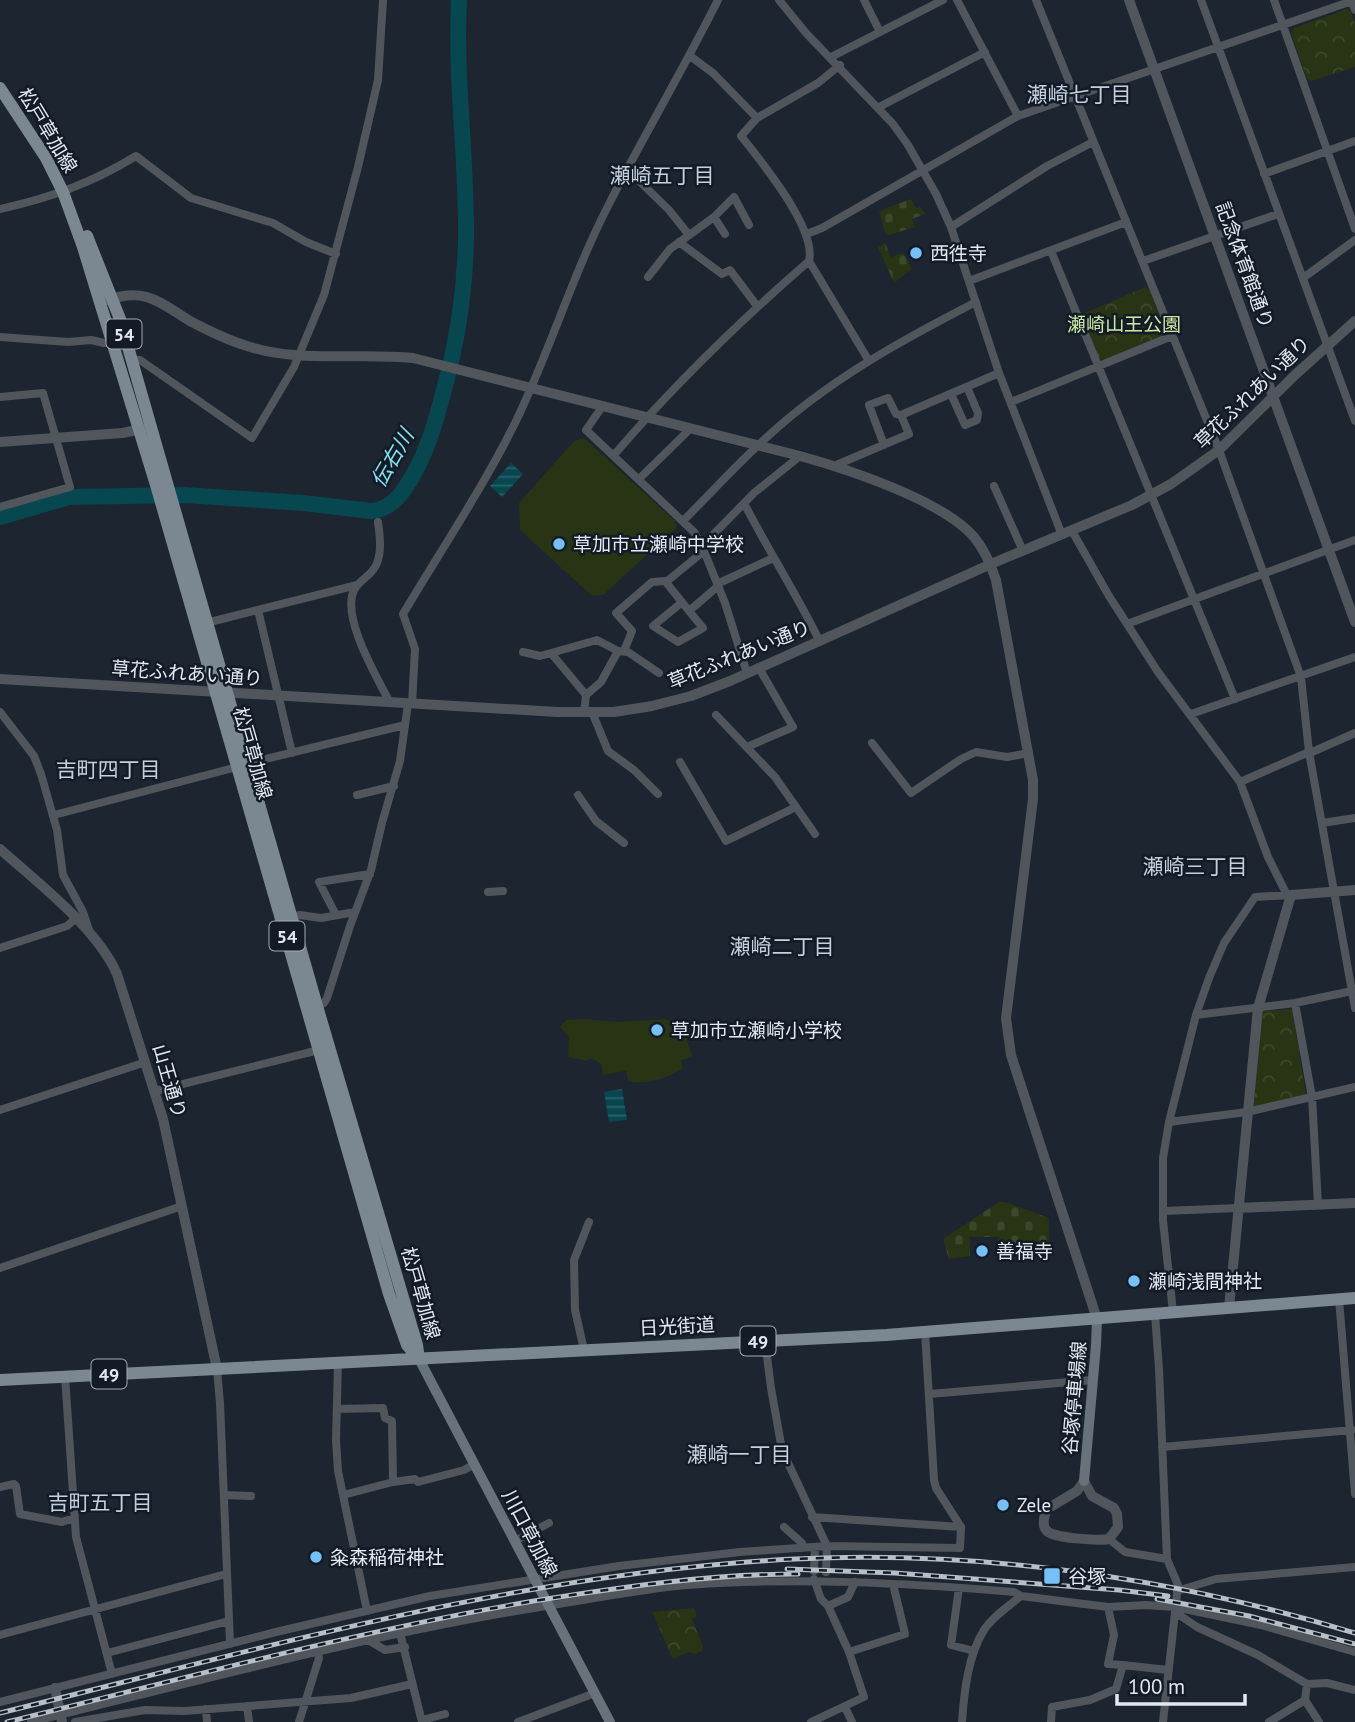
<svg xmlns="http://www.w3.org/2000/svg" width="1355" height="1722" font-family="'PT Sans','Noto Sans JP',sans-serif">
	<defs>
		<pattern id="cemetery-stones" width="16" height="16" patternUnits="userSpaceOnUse" patternTransform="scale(1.75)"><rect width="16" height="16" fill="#283414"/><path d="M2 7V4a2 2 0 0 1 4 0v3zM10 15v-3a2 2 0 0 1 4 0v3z" fill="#3d482b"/></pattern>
		<pattern id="park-crowns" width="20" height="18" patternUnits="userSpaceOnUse" patternTransform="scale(1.75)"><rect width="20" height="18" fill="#283414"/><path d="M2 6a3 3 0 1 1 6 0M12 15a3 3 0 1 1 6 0" fill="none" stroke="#3d482b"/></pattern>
		<pattern id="water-rules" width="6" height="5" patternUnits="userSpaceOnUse" patternTransform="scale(1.75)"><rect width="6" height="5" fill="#074750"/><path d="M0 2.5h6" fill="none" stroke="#2b626a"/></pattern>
	</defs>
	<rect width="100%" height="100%" fill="#1c2530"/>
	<path fill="url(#cemetery-stones)" d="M 911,199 L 916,208 L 921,207 L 925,214 L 912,219 L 915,227 L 886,236 L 879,211 Z
		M 885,243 L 891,257 L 903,253 L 912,269 L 894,283 L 878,247 Z
		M 999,1202 L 1009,1203 L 1049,1218 L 1049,1247 L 999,1248 L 998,1237 L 970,1237 L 970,1256 L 949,1259 L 943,1239 Z"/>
	<path fill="url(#park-crowns)" d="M 1347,9 L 1351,12 L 1355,24 L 1355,67 L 1311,81 L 1307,79 L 1291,33 L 1294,28 Z
		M 1146,287 L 1150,291 L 1165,331 L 1164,335 L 1104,360 L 1099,358 L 1082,314 Z
		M 1292,1009 L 1306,1095 L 1254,1107 L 1262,1011 Z
		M 694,1608 L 697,1617 L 692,1619 L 703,1646 L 702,1651 L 695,1654 L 689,1652 L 673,1659 L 652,1612 Z"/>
	<path fill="#283414" d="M 584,438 L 675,521 L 676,528 L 603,595 L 592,596 L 520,530 L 519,503 L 574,441 Z
		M 582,1019 L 619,1022 L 665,1019 L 676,1023 L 682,1022 L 692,1057 L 681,1060 L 683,1068 C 670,1078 644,1086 628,1081 L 626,1071 L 603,1075 L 601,1064 L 592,1058 L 586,1061 L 568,1057 L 569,1038 L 560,1027 L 566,1020 Z"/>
	<path fill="url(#water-rules)" d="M 511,463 L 523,474 L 502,497 L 490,486 Z
		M 622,1089 L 627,1120 L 609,1122 L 604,1092 Z"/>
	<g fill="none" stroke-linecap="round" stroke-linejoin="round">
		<path stroke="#074750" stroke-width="16" d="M 0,517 L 69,497 L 185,495 L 303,503 L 371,511 C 396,509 407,486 418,466 C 431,440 438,413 445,386 C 458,338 465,288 466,239 C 467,159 455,80 459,0"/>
		<path stroke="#50565b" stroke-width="8" d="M 779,0 L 806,33 L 893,124 L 908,145 L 936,194 L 951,227 L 999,373 L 1062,535
			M 864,0 L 880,32
			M 957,0 L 1018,116
			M 1036,0 L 1219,450 L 1301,677 L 1309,752 L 1355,1008
			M 1201,0 L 1355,421
			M 1274,0 L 1355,229
			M 1352,0 L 1355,10
			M 690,56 L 713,73 L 757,118
			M 831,57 L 943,0
			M 879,107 L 985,52
			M 628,170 L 669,210 L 689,235
			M 1264,174 L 1355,141
			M 0,209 C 50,198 92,183 136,156 L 191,198 L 273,223 L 306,242 L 336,254
			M 714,217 L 734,197 L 749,225
			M 951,227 L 1047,166 L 1093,142
			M 807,234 L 822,228 L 1018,116 L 1355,0
			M 679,242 L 722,274 L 730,270 L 757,306
			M 1051,251 L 1235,699
			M 809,261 L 869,361
			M 1143,261 L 1278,214
			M 648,277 L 670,249 L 714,217 L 725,234
			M 1303,278 L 1355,240
			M 969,281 L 1126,222
			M 0,337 L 68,342 L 91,340 L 104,343 L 112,341
			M 132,360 L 140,360 L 252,438 L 294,367 L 324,295 L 358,167 L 378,80 L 383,0
			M 951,394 L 965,425 L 977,420 L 978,413 L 967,387
			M 0,397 L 43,393 L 70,487 L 0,507
			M 1011,402 L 1172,336
			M 602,407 L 586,430 L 694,532 L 702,546 L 725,603 L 747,673
			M 884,445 L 869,405 L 888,398 L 896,414 L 901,415
			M 614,455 C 674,385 740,321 809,261 C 817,229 761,161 741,136 L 757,118 L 818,83 L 840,65
			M 834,466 L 909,434 L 901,415 L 999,373
			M 639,479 L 690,429
			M 994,486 L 1023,551
			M 744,503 C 768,550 796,593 819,640
			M 683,521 C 711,493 737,464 766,438 C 827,381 902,340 976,302
			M 378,522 C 380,536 383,558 373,570 C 368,577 359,581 354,590 C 341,618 377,677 390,703
			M 1072,531 L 1109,596 L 1158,672 L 1240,782
			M 702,546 L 754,493 L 800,456
			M 666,582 L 704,551
			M 717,584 L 773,558
			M 681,603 L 653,626 L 678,642 L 703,628 L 689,611
			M 258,610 L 292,753
			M 206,623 L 357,585
			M 1127,624 L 1355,540
			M 624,651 L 632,631 L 616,613 L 652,582 L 665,581 L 689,611 L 717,587
			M 523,652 L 540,656 L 551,653 L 586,695
			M 551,653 L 597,640 L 618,651 L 628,652 L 659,673
			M 412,704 L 415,649 L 403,614 C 441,550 483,488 516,421 C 550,351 572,276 608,206 C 643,137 683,70 718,0
			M 0,712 L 34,756 L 41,774 L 57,830 L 63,875 L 83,912 L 90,933
			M 592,712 L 608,751 L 634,770 L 658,794
			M 584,713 L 586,695 L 601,682 L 618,651
			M 1191,714 L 1355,657
			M 716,715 L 775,777 L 815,834
			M 872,743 L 911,793 L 961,759 L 976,752 L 1007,757 L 1029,753
			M 747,747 L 793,727 L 759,668
			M 1310,753 L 1355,733
			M 680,762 L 726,841 L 796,807
			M 249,763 L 405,725 L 408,704
			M 357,795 L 394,786
			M 578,795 L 596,821 L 624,843
			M 54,815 L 237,767
			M 1322,823 L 1355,818
			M 488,892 L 503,891
			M 1287,895 L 1268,857 L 1240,782 L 1309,752
			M 336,915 L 319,882 L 370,874
			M 292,917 L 300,915 L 321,918 L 355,912
			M 0,948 L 67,926 L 75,919
			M 1295,1003 L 1312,1097 L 1318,1205
			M 314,1007 L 324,1003 L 327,998 L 350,926 L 371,870 L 382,823 L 400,761 L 405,725
			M 1196,1015 L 1295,1003 L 1352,991
			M 155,1091 L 323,1049
			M 0,1110 L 146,1062
			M 1169,1122 L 1247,1112 L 1355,1087
			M 1164,1211 L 1238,1208
			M 0,1268 L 182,1206
			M 1339,1299 L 1355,1494
			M 1173,1312 L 1163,1221 L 1163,1158 L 1169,1122 L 1196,1015 L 1209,978 L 1224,943 L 1255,897 L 1291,895
			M 1155,1314 L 1159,1369 L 1167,1559 L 1178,1585 L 1163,1722
			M 765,1341 L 771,1388 L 782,1450 L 827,1546 L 826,1572
			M 584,1350 L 575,1310 L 574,1260 L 589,1222
			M 338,1363 L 336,1440 L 338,1471 L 367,1611
			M 217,1369 L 220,1403 L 230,1644
			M 65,1376 L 76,1537 L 112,1674
			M 930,1394 L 1093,1380
			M 337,1409 L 383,1408 L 385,1418 L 392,1421 L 393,1482
			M 1162,1447 L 1352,1430
			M 0,1487 L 14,1484 L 16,1486 L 20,1514 L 62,1522 L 74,1518
			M 224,1495 L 251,1496
			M 343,1495 L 393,1482 L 415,1479 L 418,1482 L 464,1470 L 473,1465
			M 812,1517 L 961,1527
			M 784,1527 L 802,1543 L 802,1548
			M 1109,1539 L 1125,1552 L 1167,1559
			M 515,1541 L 549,1523
			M 814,1571 L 815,1547
			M 959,1588 L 951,1645 L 974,1651
			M 1177,1591 L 1216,1579 L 1355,1567
			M 828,1606 L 848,1597 L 855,1582
			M 1108,1607 L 1114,1635 L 1108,1664 L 1123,1665
			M 1175,1612 L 1197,1627 L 1258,1655 L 1307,1684 L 1327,1683 L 1355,1690
			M 400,1633 L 422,1722
			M 0,1635 L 226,1574
			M 368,1640 L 385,1650 L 405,1647
			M 849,1652 L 905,1634 L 893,1584
			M 107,1653 L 229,1621
			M 1305,1700 L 1319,1722
			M 0,1702 L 276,1632 L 430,1596 L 619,1566 L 740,1552 L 827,1546 L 960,1548 L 961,1527 L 936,1488 L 934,1480 L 925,1332
			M 247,1706 L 249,1722
			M 845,1707 L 852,1722
			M 206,1709 L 207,1722
			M 422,1720 L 445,1714
			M 31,1722 C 202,1680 372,1634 546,1606 C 593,1599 640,1589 687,1585 C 796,1577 905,1583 1014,1592 L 1021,1596 L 1108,1607 L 1146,1605 L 1175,1607 L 1261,1625 L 1355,1652
			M 75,1722 L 145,1710 L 184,1711 L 351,1698 L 412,1684
			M 299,1722 L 319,1658 L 318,1652
			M 518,1722 L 595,1693
			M 811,1722 L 864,1697 L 849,1652 L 828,1606 L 821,1599 L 814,1579
			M 962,1722 C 964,1693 968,1655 984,1630 C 993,1616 1009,1606 1021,1596
			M 1051,1722 L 1052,1707 L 1090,1700 L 1116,1689 L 1123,1665 L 1168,1670
			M 1269,1722 L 1305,1700 L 1307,1684"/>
		<path stroke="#50565b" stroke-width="10" d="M 1129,0 L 1355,622
			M 107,300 C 146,287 159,302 190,321 C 207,330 225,339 244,345 C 299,364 356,352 413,358 L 800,456 C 847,469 942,500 974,537 C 984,549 991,565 996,580 L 1033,780 L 1033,799 L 1006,1018 L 1011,1055 L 1097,1319
			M 0,442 L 122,433 L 143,429
			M 0,679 L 557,712 L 614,712 L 652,706 L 691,696 L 730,681 L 991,564 L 1132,505 L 1171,484 L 1219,450 L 1295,375 L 1355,321
			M 0,849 C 38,883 97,928 117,974 L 163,1119 L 217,1369
			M 1238,1208 L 1355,1203
			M 1229,1308 L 1258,1008 L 1291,895 L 1355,890
			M 1084,1481 L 1092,1496 L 1114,1508 L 1117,1514 L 1118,1527 L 1109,1539 C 1099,1541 1052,1538 1047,1531 C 1041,1525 1044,1516 1047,1509 L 1077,1491 Z
			M 55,1688 L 62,1722"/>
		<path stroke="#68727a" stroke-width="10" d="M 419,1359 L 610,1722
			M 1084,1481 L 1096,1345 L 1097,1319"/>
		<path stroke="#7b8891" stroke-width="12" d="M 0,88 L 46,158 L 63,192 L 83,247 L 156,485 L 389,1294 L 407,1345 L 419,1359
			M 87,236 L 120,319 L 317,1006 L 417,1345 L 419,1359
			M 0,1380 L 886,1335 L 1355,1298"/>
		<defs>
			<path id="rail" d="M 787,1569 L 895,1573 L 1119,1590 L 1168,1596
				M 1157,1599 L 1249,1616 L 1355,1644
				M 0,1713 C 261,1649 524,1572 795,1559 C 985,1550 1173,1578 1355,1633
				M 7,1722 C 182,1679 357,1631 534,1601 C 622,1587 709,1574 798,1574"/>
		</defs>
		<use href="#rail" stroke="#b7bfc7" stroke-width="5"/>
		<use href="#rail" stroke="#131b26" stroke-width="2.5" stroke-dasharray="8" stroke-linecap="butt"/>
	</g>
	<g fill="#75c0f6" stroke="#131b26" stroke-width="2.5">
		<circle cx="916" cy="253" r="7"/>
		<circle cx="559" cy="544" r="7"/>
		<circle cx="657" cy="1030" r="7"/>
		<circle cx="982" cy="1251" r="7"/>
		<circle cx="1134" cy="1281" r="7"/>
		<circle cx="1003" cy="1505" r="7"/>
		<circle cx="316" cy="1557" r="7"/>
		<rect x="1043" y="1567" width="18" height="18" rx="3.5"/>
	</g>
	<g text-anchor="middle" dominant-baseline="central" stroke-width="5" stroke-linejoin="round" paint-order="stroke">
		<g fill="#131b26" stroke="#a4abb3" stroke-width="2">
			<rect x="106.5" y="319.5" width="35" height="29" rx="5"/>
			<rect x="269.5" y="921.5" width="35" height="29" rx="5"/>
			<rect x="740.5" y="1326.5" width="35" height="29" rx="5"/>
			<rect x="91.5" y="1359.5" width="35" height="29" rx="5"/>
		</g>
		<g font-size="18" font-weight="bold" fill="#e2e9f0">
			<text x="124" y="334">54</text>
			<text x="287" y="936">54</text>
			<text x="758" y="1341">49</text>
			<text x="109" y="1374">49</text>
		</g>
		<g font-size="19" fill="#e2e9f0" stroke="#131b26">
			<text transform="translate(48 130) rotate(59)">松戸草加線</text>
			<text transform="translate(1245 265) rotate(70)">記念体育館通り</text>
			<text transform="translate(1252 392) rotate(-44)">草花ふれあい通り</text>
			<text transform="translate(739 654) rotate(-22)">草花ふれあい通り</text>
			<text transform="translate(187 673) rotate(4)">草花ふれあい通り</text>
			<text transform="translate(253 753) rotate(74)">松戸草加線</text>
			<text transform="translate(170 1081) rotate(74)">山王通り</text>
			<text transform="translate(421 1293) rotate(74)">松戸草加線</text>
			<text transform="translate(677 1326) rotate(-3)">日光街道</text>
			<text transform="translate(1074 1398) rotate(-85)">谷塚停車場線</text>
			<text transform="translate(530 1533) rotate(62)">川口草加線</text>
		</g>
		<g font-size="19" fill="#e2e9f0" stroke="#131b26" text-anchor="start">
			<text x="930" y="253">西徃寺</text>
			<text x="573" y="544">草加市立瀬崎中学校</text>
			<text x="671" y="1030">草加市立瀬崎小学校</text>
			<text x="996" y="1251">善福寺</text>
			<text x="1148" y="1281">瀬崎浅間神社</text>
			<text x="1017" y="1505">Zele</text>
			<text x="330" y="1557">粂森稲荷神社</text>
			<text x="1068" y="1576">谷塚</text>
		</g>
		<g font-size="19" fill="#cbe7a6" stroke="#131b26">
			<text x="1124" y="324">瀬崎山王公園</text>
		</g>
		<g font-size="21" fill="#c4d0e0" stroke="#131b26">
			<text x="1079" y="94">瀬崎七丁目</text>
			<text x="662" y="175">瀬崎五丁目</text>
			<text x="108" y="769">吉町四丁目</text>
			<text x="1195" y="866">瀬崎三丁目</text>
			<text x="782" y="946">瀬崎二丁目</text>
			<text x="739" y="1454">瀬崎一丁目</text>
			<text x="100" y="1502">吉町五丁目</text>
		</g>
		<g font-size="21" font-style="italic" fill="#85e1f0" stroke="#131b26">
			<text transform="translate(392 458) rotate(-60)">伝右川</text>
		</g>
	</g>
	<path d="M1117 1694v10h128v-10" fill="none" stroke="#e2e9f0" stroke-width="3.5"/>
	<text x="1128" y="1694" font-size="21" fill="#e2e9f0" stroke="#131b26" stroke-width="5" paint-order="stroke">100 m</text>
</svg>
